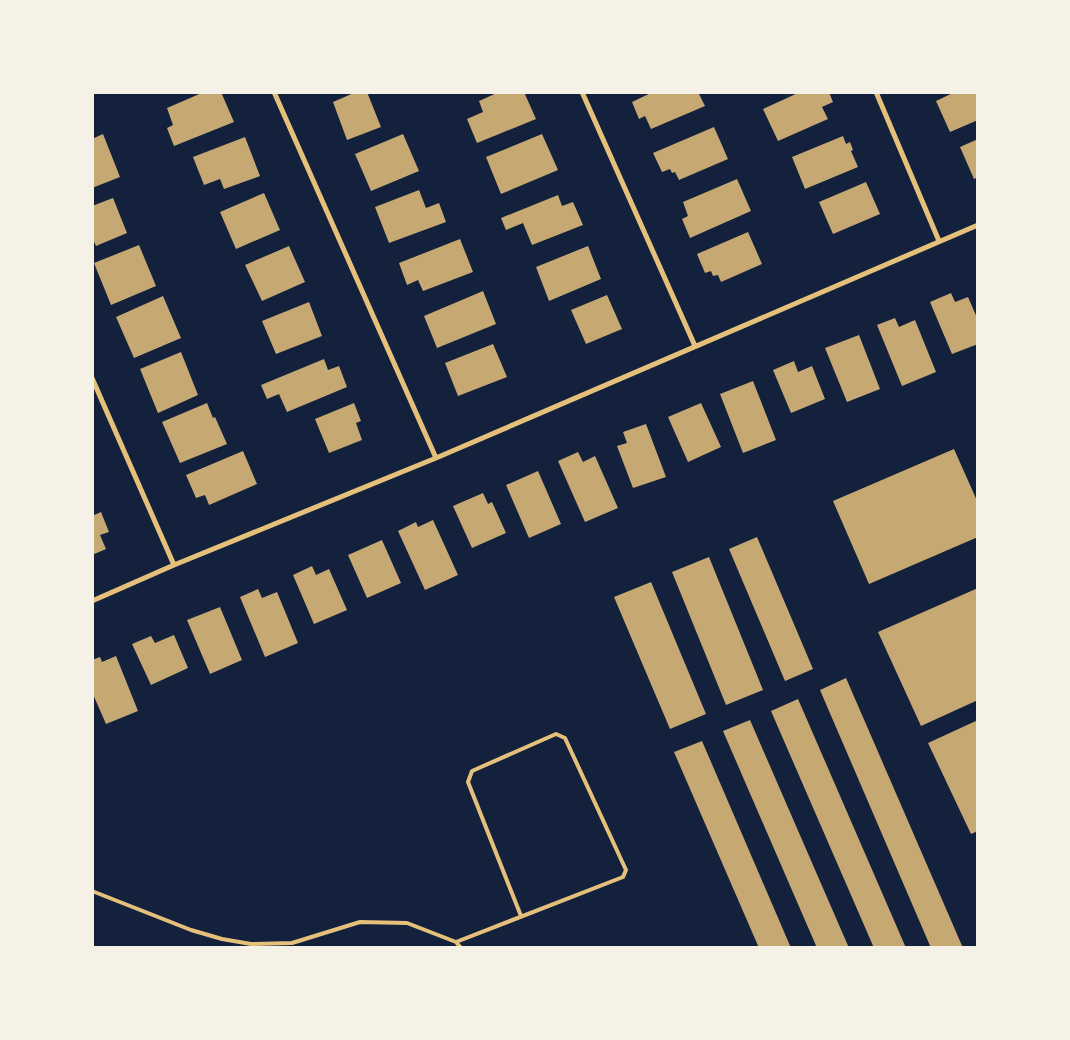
<svg xmlns="http://www.w3.org/2000/svg" width="1070" height="1040" font-family="Quicksand,sans-serif">
	<rect width="100%" height="100%" fill="#14213d"/>
	<path fill="#c6a872" d="M 204,92 L 221,92 L 234,122 L 174,146 L 167,128 L 173,125 L 167,108 Z
		M 356,92 L 367,92 L 381,127 L 347,140 L 333,102 Z
		M 499,92 L 524,92 L 536,119 L 477,143 L 467,119 L 483,112 L 479,101 Z
		M 653,92 L 698,92 L 705,106 L 651,129 L 645,116 L 639,119 L 632,102 Z
		M 800,92 L 829,92 L 833,102 L 822,107 L 828,119 L 778,141 L 763,109 Z
		M 955,92 L 978,92 L 978,120 L 950,132 L 936,101 Z
		M 714,127 L 728,159 L 679,180 L 675,172 L 672,173 L 670,169 L 662,172 L 653,153 Z
		M 103,134 L 120,177 L 92,188 L 92,139 Z
		M 403,134 L 419,171 L 371,191 L 355,154 Z
		M 542,134 L 558,170 L 501,194 L 486,157 Z
		M 843,136 L 846,144 L 850,142 L 853,150 L 851,151 L 858,167 L 805,189 L 792,157 Z
		M 245,137 L 260,176 L 224,189 L 220,179 L 204,185 L 193,157 Z
		M 978,139 L 978,177 L 974,179 L 960,147 Z
		M 737,179 L 751,211 L 690,238 L 682,219 L 688,216 L 683,202 Z
		M 866,182 L 880,214 L 833,234 L 819,202 Z
		M 419,190 L 426,208 L 439,203 L 446,222 L 389,243 L 375,207 Z
		M 264,193 L 280,230 L 236,249 L 220,212 Z
		M 558,195 L 562,206 L 573,202 L 583,225 L 532,245 L 523,223 L 506,230 L 501,218 Z
		M 113,198 L 127,233 L 96,246 L 92,237 L 92,206 Z
		M 748,232 L 762,264 L 721,282 L 718,275 L 713,276 L 711,271 L 705,273 L 697,254 Z
		M 460,239 L 473,272 L 423,291 L 418,280 L 407,285 L 399,263 Z
		M 139,245 L 156,286 L 111,305 L 94,263 Z
		M 289,246 L 305,282 L 262,301 L 245,265 Z
		M 588,246 L 601,279 L 549,301 L 536,267 Z
		M 483,291 L 496,324 L 437,348 L 424,316 Z
		M 951,293 L 955,302 L 968,297 L 978,320 L 978,344 L 952,354 L 930,302 Z
		M 607,295 L 622,329 L 586,344 L 571,310 Z
		M 163,296 L 181,338 L 134,358 L 116,317 Z
		M 309,302 L 322,336 L 276,354 L 262,321 Z
		M 895,318 L 899,327 L 915,320 L 936,372 L 902,386 L 877,325 Z
		M 859,335 L 880,389 L 847,402 L 825,348 Z
		M 493,344 L 507,377 L 458,396 L 445,363 Z
		M 181,352 L 198,395 L 158,413 L 140,369 Z
		M 324,359 L 328,370 L 339,366 L 347,387 L 287,412 L 279,394 L 267,399 L 261,385 Z
		M 794,361 L 798,372 L 812,366 L 825,399 L 791,413 L 773,370 Z
		M 753,381 L 776,440 L 743,453 L 720,394 Z
		M 207,403 L 213,418 L 215,417 L 227,444 L 180,463 L 162,422 Z
		M 354,403 L 361,421 L 356,423 L 362,440 L 329,453 L 315,419 Z
		M 701,403 L 721,447 L 688,462 L 668,417 Z
		M 646,424 L 666,477 L 633,488 L 617,446 L 627,443 L 623,432 Z
		M 954,449 L 978,503 L 978,537 L 869,584 L 833,501 Z
		M 243,451 L 257,484 L 209,505 L 205,495 L 196,498 L 186,475 Z
		M 578,452 L 583,462 L 595,456 L 618,508 L 585,522 L 558,461 Z
		M 538,471 L 561,524 L 529,538 L 506,485 Z
		M 483,493 L 488,504 L 492,502 L 506,533 L 472,548 L 453,506 Z
		M 101,512 L 109,532 L 100,535 L 106,549 L 92,555 L 92,516 Z
		M 433,520 L 458,575 L 425,590 L 398,531 L 416,522 L 418,527 Z
		M 757,537 L 813,669 L 785,681 L 729,549 Z
		M 382,540 L 401,583 L 367,598 L 348,555 Z
		M 709,557 L 763,690 L 726,705 L 672,572 Z
		M 312,566 L 316,575 L 329,569 L 347,610 L 314,624 L 293,575 Z
		M 651,582 L 706,714 L 670,729 L 614,597 Z
		M 978,588 L 978,700 L 921,726 L 878,632 Z
		M 258,589 L 262,598 L 277,592 L 298,643 L 265,657 L 240,597 Z
		M 220,607 L 242,660 L 210,674 L 187,620 Z
		M 174,635 L 188,668 L 151,685 L 132,644 L 151,636 L 155,643 Z
		M 116,656 L 138,711 L 106,724 L 92,692 L 92,660 L 100,657 L 102,662 Z
		M 846,678 L 963,948 L 931,948 L 820,690 Z
		M 798,699 L 906,948 L 874,948 L 771,711 Z
		M 750,720 L 849,948 L 817,948 L 723,731 Z
		M 978,720 L 978,831 L 971,834 L 928,743 Z
		M 702,741 L 791,948 L 759,948 L 674,752 Z"/>
	<g fill="none" stroke-linecap="round" stroke-linejoin="round">
		<path stroke="#e5c07b" stroke-width="4" d="M 92,891 L 191,930 L 222,939 L 251,944 L 292,943 L 360,922 L 407,923 L 456,942 L 461,948
			M 456,942 L 623,877 L 626,870 L 565,738 L 556,734 L 472,771 L 468,782 L 521,916"/>
		<path stroke="#e5c07b" stroke-width="5" d="M 274,92 L 436,458
			M 582,92 L 695,346
			M 876,92 L 939,241
			M 92,378 L 174,565
			M 92,601 L 174,565 L 436,458 L 978,225"/>
	</g>
	<rect width="1070" height="1040" fill="none" stroke="#f6f1e7" stroke-width="188"/>
</svg>
